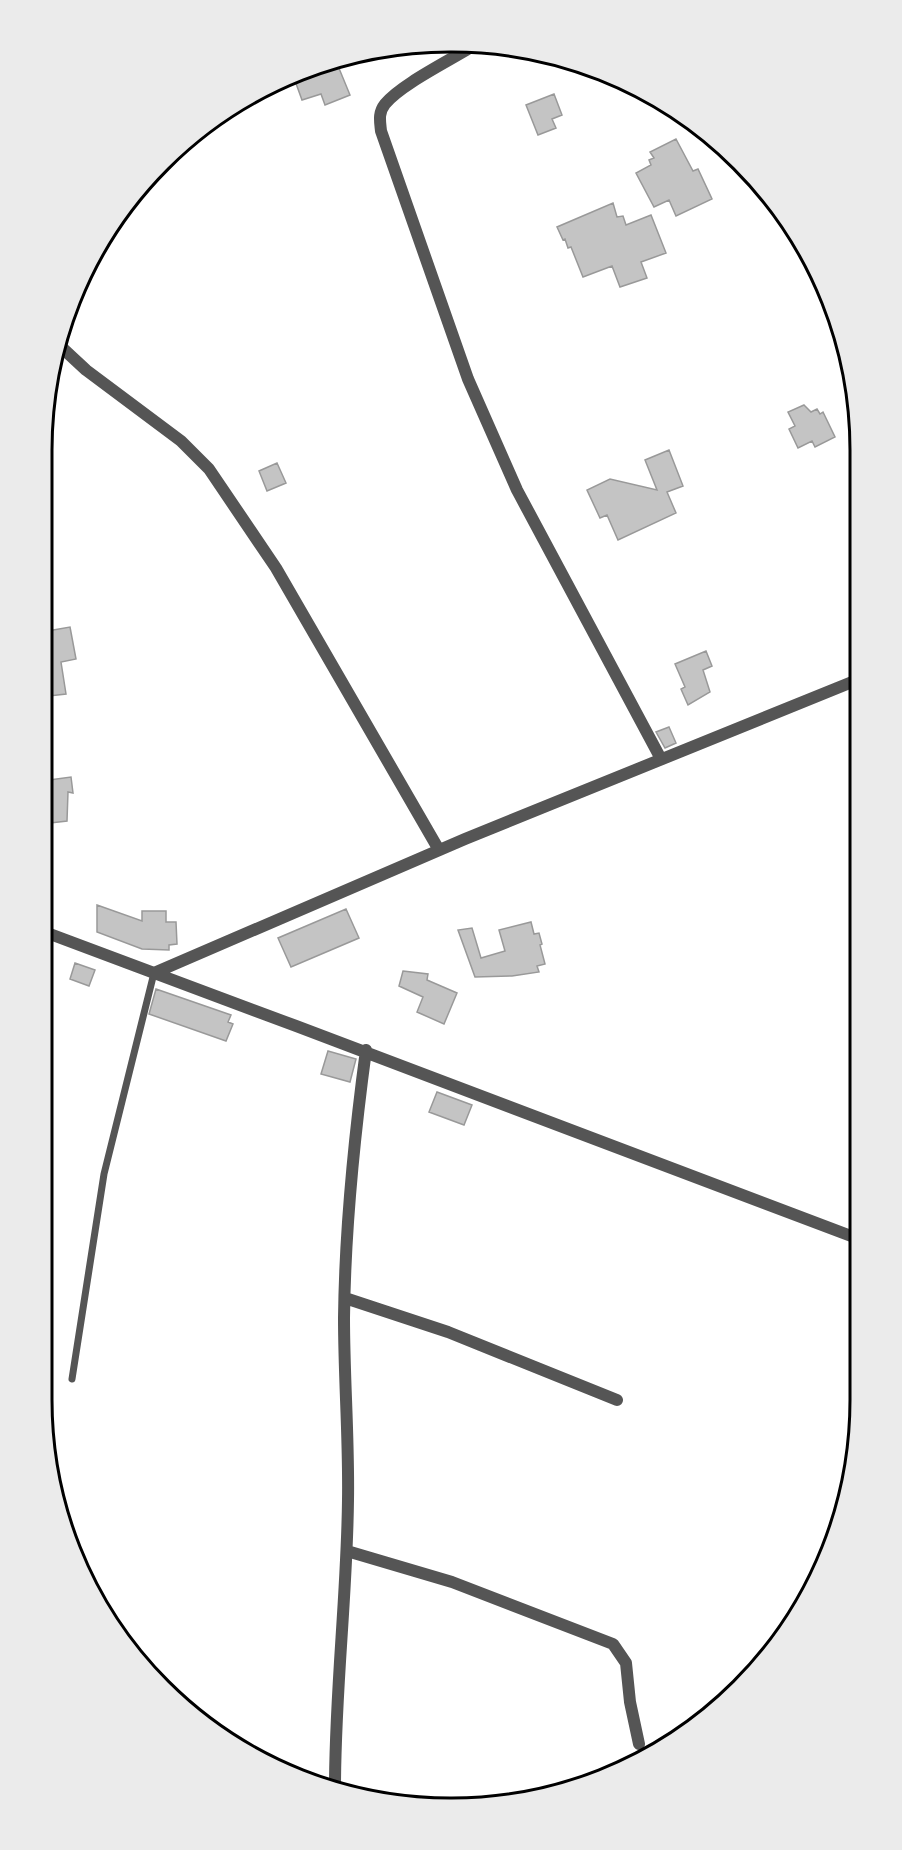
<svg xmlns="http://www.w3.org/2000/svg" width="902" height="1850" font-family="'Fira Sans Condensed',sans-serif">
	<rect width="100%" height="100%" fill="#fff"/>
	<path fill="#c4c4c4" stroke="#999" stroke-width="1.5" d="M 336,61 L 350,95 L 325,105 L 321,94 L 302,100 L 294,78 Z
		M 554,94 L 562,115 L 552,119 L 556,128 L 538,135 L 526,105 Z
		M 676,139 L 693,171 L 698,169 L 712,199 L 676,216 L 669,200 L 654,207 L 636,173 L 651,165 L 649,160 L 654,158 L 650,152 Z
		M 613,203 L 617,217 L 623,216 L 626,225 L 651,215 L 666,253 L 641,262 L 647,278 L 620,287 L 612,266 L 583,277 L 571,247 L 568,248 L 565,239 L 563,240 L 557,227 Z
		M 804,405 L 811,412 L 817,409 L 820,414 L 823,412 L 835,437 L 815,447 L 812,441 L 798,448 L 789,429 L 795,426 L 788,412 Z
		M 669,450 L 683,486 L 667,492 L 676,513 L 618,540 L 607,515 L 600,518 L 587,490 L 610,479 L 657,490 L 645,460 Z
		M 277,463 L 286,483 L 267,491 L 259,471 Z
		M 70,627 L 76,659 L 61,662 L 66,694 L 49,696 L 45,666 L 42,666 L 42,632 Z
		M 706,651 L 712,666 L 703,670 L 710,692 L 688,705 L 681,689 L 685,687 L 675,664 Z
		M 669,727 L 676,743 L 665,748 L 656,732 Z
		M 71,777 L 73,793 L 68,792 L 67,821 L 42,824 L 42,781 Z
		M 97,905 L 142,921 L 142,911 L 166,911 L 166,922 L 176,922 L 177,944 L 169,945 L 169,950 L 142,949 L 97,932 Z
		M 346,909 L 359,938 L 291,967 L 278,938 Z
		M 531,922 L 534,934 L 539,933 L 542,944 L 540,945 L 545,964 L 537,966 L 539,972 L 512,976 L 475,977 L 458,930 L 472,928 L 481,958 L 505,951 L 499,930 Z
		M 75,963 L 95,970 L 89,986 L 70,979 Z
		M 403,971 L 428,974 L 427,980 L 457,993 L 444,1024 L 417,1012 L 423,997 L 399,986 Z
		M 156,989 L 231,1015 L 228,1022 L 233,1024 L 226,1041 L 149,1014 Z
		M 328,1051 L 356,1059 L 350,1082 L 321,1074 Z
		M 437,1092 L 472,1105 L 464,1125 L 429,1112 Z"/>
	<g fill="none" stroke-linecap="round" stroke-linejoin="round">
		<path stroke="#555" stroke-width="7" d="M 72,1379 L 104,1174 L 154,973"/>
		<path stroke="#555" stroke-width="12" d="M 476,44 C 453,59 401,84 385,104 C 378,113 380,121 381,131 L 468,379 L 517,490 L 661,759
			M 58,344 L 86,370 L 181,441 L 209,469 L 276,568 L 439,850
			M 42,931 C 315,1032 587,1137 859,1239
			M 154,973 L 465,839 L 857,680
			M 345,1298 L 448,1332 L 617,1400
			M 347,1551 L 452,1582 L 613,1644 L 626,1663 L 630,1702 L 639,1744
			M 335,1787 C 335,1691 347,1596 348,1500 C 349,1439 344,1379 344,1318 C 345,1229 354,1139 366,1050"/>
	</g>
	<path d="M0 0H902V1850H0ZM450 52H452A398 398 0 0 1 850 450V1400A398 398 0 0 1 452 1798H450A398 398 0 0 1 52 1400V450A398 398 0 0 1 450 52Z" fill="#ebebeb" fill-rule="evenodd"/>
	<path fill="none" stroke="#000" stroke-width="3" d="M450 52H452A398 398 0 0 1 850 450V1400A398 398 0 0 1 452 1798H450A398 398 0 0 1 52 1400V450A398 398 0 0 1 450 52Z"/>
</svg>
